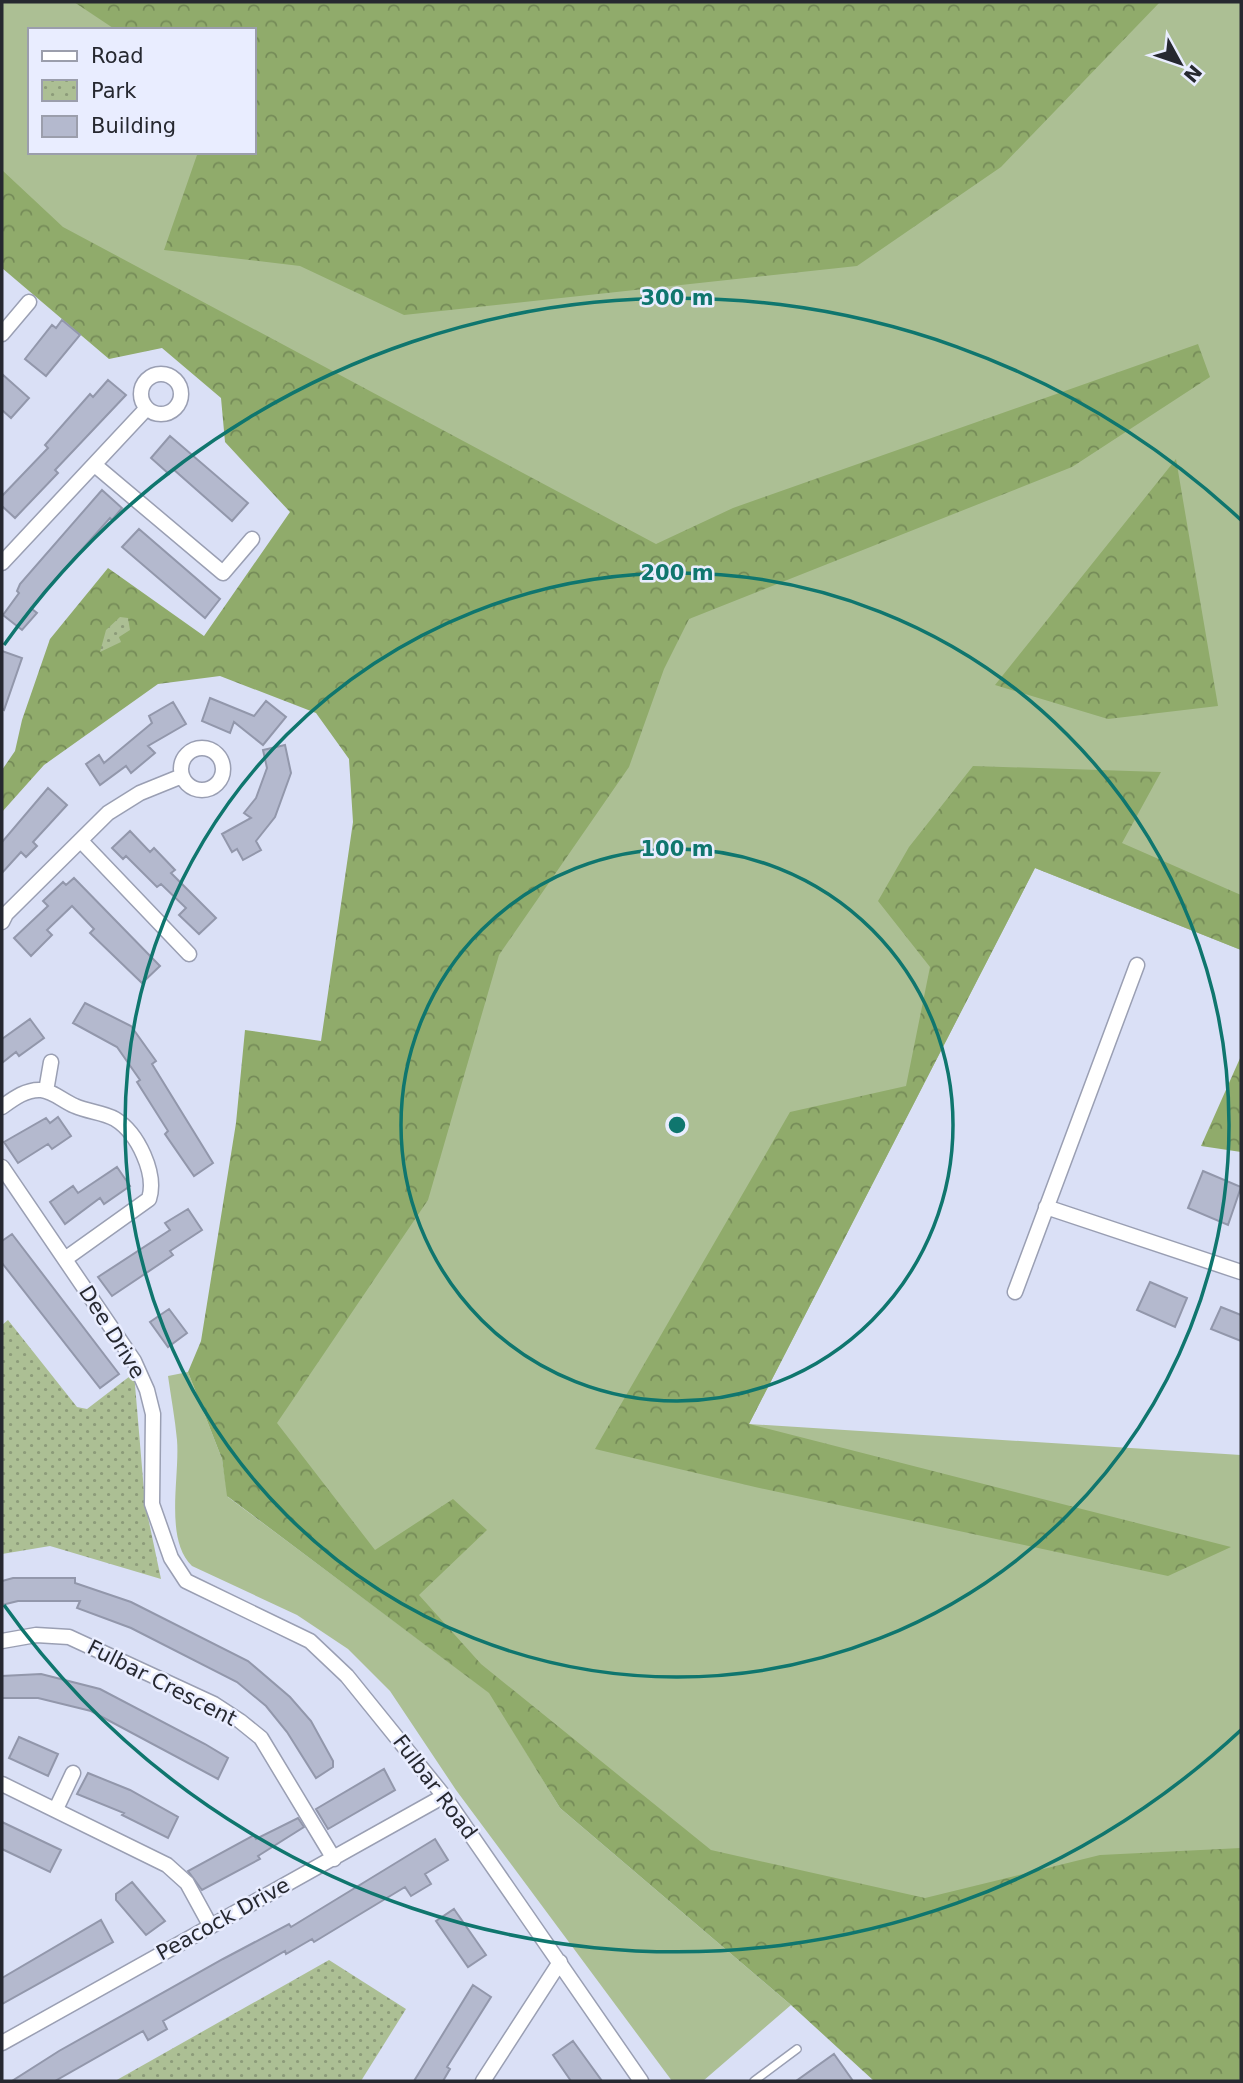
<svg xmlns="http://www.w3.org/2000/svg" width="1243" height="2083" font-family="'DejaVu Sans',sans-serif">
	<defs>
		<pattern id="forest-crowns" width="20" height="18" patternUnits="userSpaceOnUse" patternTransform="scale(1.75)"><rect width="20" height="18" fill="#90ab6b"/><path d="M2 6a3 3 0 1 1 6 0M12 15a3 3 0 1 1 6 0" fill="none" stroke="#758b58"/></pattern>
		<pattern id="park-dots" width="8" height="8" patternUnits="userSpaceOnUse" patternTransform="scale(1.75)"><rect width="8" height="8" fill="#acbf94"/><path d="M2 2h.1M6 6h.1" fill="none" stroke="#8c9b79" stroke-width="1.8" stroke-linecap="round"/></pattern>
	</defs>
	<rect width="100%" height="100%" fill="#dae0f6"/>
	<path fill="#acbf94" fill-rule="evenodd" d="M 2,2 L 1241,2 L 1241,950 L 1035,868 L 749,1424 L 1241,1455 L 1241,2069 L 887,2081 L 255,1446 L 562,675 L 2,206 ZM 30,30 L 254,30 L 254,152 L 30,152 Z
		M 188,1372 L 222,1459 L 228,1497 L 490,1693 L 560,1808 L 791,2005 L 703,2081 L 672,2081 L 456,1790 L 390,1691 L 348,1649 L 297,1615 L 192,1566 C 164,1539 180,1477 177,1440 C 175,1419 171,1397 168,1376 Z"/>
	<path fill="url(#forest-crowns)" d="M 74,2 L 1160,2 L 1001,167 L 857,266 L 404,315 L 300,266 L 164,250 L 198,152 L 254,152 L 254,30 L 116,30 Z
		M 2,170 L 63,227 L 656,544 L 733,508 L 1198,344 L 1210,377 L 1072,467 L 689,619 L 664,669 L 629,767 L 499,955 L 428,1200 L 277,1423 L 375,1550 L 453,1499 L 487,1530 L 419,1595 L 481,1664 L 711,1850 L 925,1898 L 1100,1855 L 1241,1848 L 1241,2081 L 874,2081 L 791,2005 L 560,1808 L 489,1693 L 227,1496 L 222,1459 L 188,1372 L 201,1341 L 236,1123 L 245,1030 L 321,1041 L 353,822 L 349,759 L 316,713 L 220,676 L 158,684 L 44,765 L 2,812 L 2,770 L 15,751 L 22,720 L 50,639 L 108,568 L 204,636 L 290,512 L 225,442 L 221,398 L 162,348 L 109,359 L 2,268 Z
		M 1176,459 L 1218,706 L 1108,719 L 995,685 Z
		M 973,766 L 1161,772 L 1122,843 L 1241,895 L 1241,950 L 1035,868 L 749,1424 L 1231,1547 L 1168,1576 L 755,1487 L 595,1449 L 790,1112 L 906,1086 L 930,967 L 878,901 L 909,847 Z
		M 1241,1056 L 1241,1152 L 1201,1146 Z"/>
	<path fill="url(#park-dots)" d="M 120,617 L 128,618 L 130,630 L 119,637 L 121,642 L 100,652 L 106,630 Z
		M 8,1320 L 77,1407 L 87,1409 L 134,1373 L 145,1503 L 161,1579 L 50,1546 L 2,1554 L 2,1325 Z
		M 329,1960 L 406,2009 L 361,2081 L 115,2081 Z"/>
	<path fill="#b4b9ce" stroke="#9297ab" stroke-width="2" d="M 62,320 L 80,335 L 46,376 L 25,359 L 52,325 L 56,328 Z
		M 2,374 L 29,398 L 11,418 L 2,410 Z
		M 108,380 L 126,395 L 55,470 L 58,473 L 15,518 L 2,506 L 2,496 L 48,448 L 45,445 L 90,394 L 93,397 Z
		M 170,436 L 248,503 L 232,521 L 173,469 L 169,474 L 151,458 Z
		M 102,490 L 122,508 L 112,520 L 110,518 L 43,593 L 32,609 L 37,613 L 22,630 L 3,615 L 19,593 L 17,591 L 20,584 Z
		M 139,529 L 220,599 L 205,618 L 122,547 Z
		M 2,651 L 22,658 L 4,710 L 2,709 Z
		M 210,698 L 254,716 L 266,701 L 286,717 L 263,745 L 234,722 L 230,733 L 202,721 Z
		M 173,702 L 186,724 L 148,746 L 155,753 L 131,773 L 126,766 L 100,785 L 86,764 L 99,755 L 104,763 L 152,723 L 149,716 Z
		M 285,745 L 291,773 L 275,817 L 256,841 L 261,850 L 243,860 L 237,849 L 232,852 L 222,834 L 251,818 L 244,813 L 256,798 L 267,768 L 263,750 Z
		M 48,788 L 67,805 L 33,842 L 37,846 L 26,857 L 21,852 L 2,873 L 2,842 Z
		M 130,831 L 150,852 L 154,848 L 175,870 L 171,873 L 216,918 L 199,934 L 179,915 L 186,908 L 161,884 L 157,887 L 126,856 L 123,859 L 112,848 Z
		M 74,878 L 160,966 L 142,983 L 90,933 L 94,929 L 72,906 L 47,930 L 52,935 L 31,956 L 14,938 L 48,906 L 43,901 L 63,882 L 66,885 Z
		M 85,1003 L 131,1026 L 156,1061 L 152,1064 L 213,1163 L 194,1176 L 165,1134 L 168,1131 L 137,1082 L 140,1080 L 117,1047 L 73,1023 Z
		M 30,1019 L 44,1038 L 19,1056 L 16,1052 L 2,1063 L 2,1039 Z
		M 58,1117 L 71,1136 L 52,1149 L 48,1144 L 18,1163 L 4,1142 L 46,1118 L 50,1123 Z
		M 117,1167 L 130,1186 L 104,1204 L 100,1198 L 65,1224 L 50,1202 L 73,1186 L 78,1193 Z
		M 1203,1171 L 1241,1187 L 1228,1225 L 1188,1208 Z
		M 188,1209 L 202,1230 L 170,1251 L 173,1255 L 112,1296 L 98,1277 L 170,1230 L 165,1223 Z
		M 12,1234 L 119,1374 L 100,1388 L 2,1263 L 2,1241 Z
		M 1150,1282 L 1187,1298 L 1175,1327 L 1137,1310 Z
		M 1221,1307 L 1241,1315 L 1241,1341 L 1211,1329 Z
		M 169,1309 L 187,1333 L 168,1347 L 150,1322 Z
		M 13,1578 L 75,1578 L 75,1583 L 131,1602 L 248,1661 L 290,1697 L 311,1721 L 333,1761 L 333,1767 L 316,1778 L 287,1732 L 266,1706 L 237,1682 L 131,1628 L 77,1608 L 80,1601 L 18,1601 L 2,1605 L 2,1581 Z
		M 41,1674 L 100,1689 L 205,1744 L 228,1758 L 218,1779 L 91,1711 L 38,1698 L 2,1698 L 2,1676 Z
		M 19,1737 L 58,1754 L 48,1776 L 9,1758 Z
		M 384,1769 L 395,1790 L 328,1829 L 316,1809 Z
		M 88,1773 L 130,1790 L 178,1817 L 168,1838 L 122,1815 L 124,1813 L 77,1794 Z
		M 298,1818 L 304,1827 L 258,1856 L 260,1859 L 202,1890 L 188,1871 L 254,1835 L 256,1839 Z
		M 2,1822 L 61,1850 L 50,1872 L 2,1849 Z
		M 435,1839 L 448,1860 L 425,1874 L 431,1884 L 411,1896 L 405,1887 L 314,1942 L 312,1939 L 286,1954 L 285,1951 L 163,2021 L 167,2029 L 148,2040 L 143,2031 L 55,2081 L 12,2081 L 59,2051 L 223,1959 L 289,1924 L 291,1927 Z
		M 132,1882 L 165,1921 L 146,1935 L 116,1900 L 116,1894 Z
		M 454,1909 L 486,1955 L 468,1967 L 436,1921 Z
		M 101,1920 L 113,1942 L 2,2004 L 2,1978 Z
		M 473,1985 L 491,1997 L 447,2067 L 450,2069 L 443,2081 L 414,2081 Z
		M 573,2041 L 602,2081 L 571,2081 L 553,2055 Z
		M 834,2054 L 853,2081 L 796,2081 Z"/>
	<g fill="none" stroke-linecap="round" stroke-linejoin="round">
		<defs>
			<path id="lane" d="M 754,2081 L 797,2049"/>
			<path id="street" d="M 2,334 L 29,302
				M141 394a20 20 0 1 1 40 0a20 20 0 1 1-40 0Z
				M 96,466 L 223,573 L 252,539
				M 2,563 L 146,409
				M181 769a21 21 0 1 1 42 0a21 21 0 1 1-42 0Z
				M 81,841 L 189,954
				M 2,922 L 6,914 L 108,813 L 140,793 L 182,776
				M 46,1091 L 51,1062
				M 2,1107 C 13,1099 26,1089 41,1090 C 53,1091 63,1101 75,1106 C 88,1112 103,1112 115,1119 C 138,1133 157,1174 149,1199 L 65,1259
				M 2,1167 L 134,1361 L 147,1390 L 153,1414 L 152,1504 L 171,1558 L 186,1581 L 310,1641 L 347,1676 L 444,1796 L 641,2081
				M 1046,1207 L 1241,1272
				M 1015,1292 L 1137,965
				M 2,1641 L 36,1635 L 69,1637 L 214,1704 L 240,1721 L 261,1738 L 334,1859
				M 2,1784 L 167,1865 L 187,1883 L 210,1925
				M 56,1809 L 73,1773
				M 2,2043 L 444,1796
				M 483,2081 L 560,1962"/>
		</defs>
		<use href="#lane" stroke="#9a9fb3" stroke-width="10"/>
		<use href="#street" stroke="#9a9fb3" stroke-width="17"/>
		<use href="#lane" stroke="#fff" stroke-width="7"/>
		<use href="#street" stroke="#fff" stroke-width="14"/>
	</g>
	<g fill="none" stroke="#0f766e" stroke-width="3.5">
		<circle cx="677" cy="1125" r="276"/>
		<circle cx="677" cy="1125" r="552"/>
		<path d="M1241 1730A827 827 0 0 1 4 1605M4 645A827 827 0 0 1 1241 520"/>
	</g>
	<g text-anchor="middle" dominant-baseline="central" stroke-width="5" stroke-linejoin="round" paint-order="stroke">
		<g font-size="21" fill="#262830" stroke="#e9edff">
			<text transform="translate(112 1332) rotate(58)">Dee Drive</text>
			<text transform="translate(162 1683) rotate(27)">Fulbar Crescent</text>
			<text transform="translate(435 1787) rotate(53)">Fulbar Road</text>
			<text transform="translate(223 1919) rotate(-29)">Peacock Drive</text>
		</g>
	</g>
	<circle cx="677" cy="1125" r="10" fill="#0f766e" stroke="#e9edff" stroke-width="3.5"/>
	<g font-size="21" text-anchor="middle" font-weight="bold" fill="#0f766e" stroke="#e9edff" stroke-width="5" stroke-linejoin="round" paint-order="stroke">
		<text x="677" y="305">300 m</text>
		<text x="677" y="580">200 m</text>
		<text x="677" y="856">100 m</text>
	</g>
	<rect width="1243" height="2083" fill="none" stroke="#262830" stroke-width="7"/>
	<rect x="28" y="28" width="228" height="126" fill="#e9edff" stroke="#9b9eac" stroke-width="2"/>
	<rect x="42" y="51" width="35" height="10" fill="#ffffff" stroke="#9b9eac" stroke-width="2"/>
	<text x="91" y="63" font-size="21" fill="#262830">Road</text>
	<rect x="42" y="80" width="35" height="21" fill="url(#park-dots)" stroke="#9b9eac" stroke-width="2"/>
	<text x="91" y="98" font-size="21" fill="#262830">Park</text>
	<rect x="42" y="116" width="35" height="21" fill="#b4b9ce" stroke="#9b9eac" stroke-width="2"/>
	<text x="91" y="133" font-size="21" fill="#262830">Building</text>
	<g transform="translate(1180 63) rotate(130)" stroke="#e9edff" stroke-width="5" paint-order="stroke">
	<path d="M0-5L12 26L0 18L-12 26Z" fill="#262830"/>
	<text y="-10" font-size="19" font-weight="bold" text-anchor="middle" fill="#262830">N</text>
	</g>
</svg>
